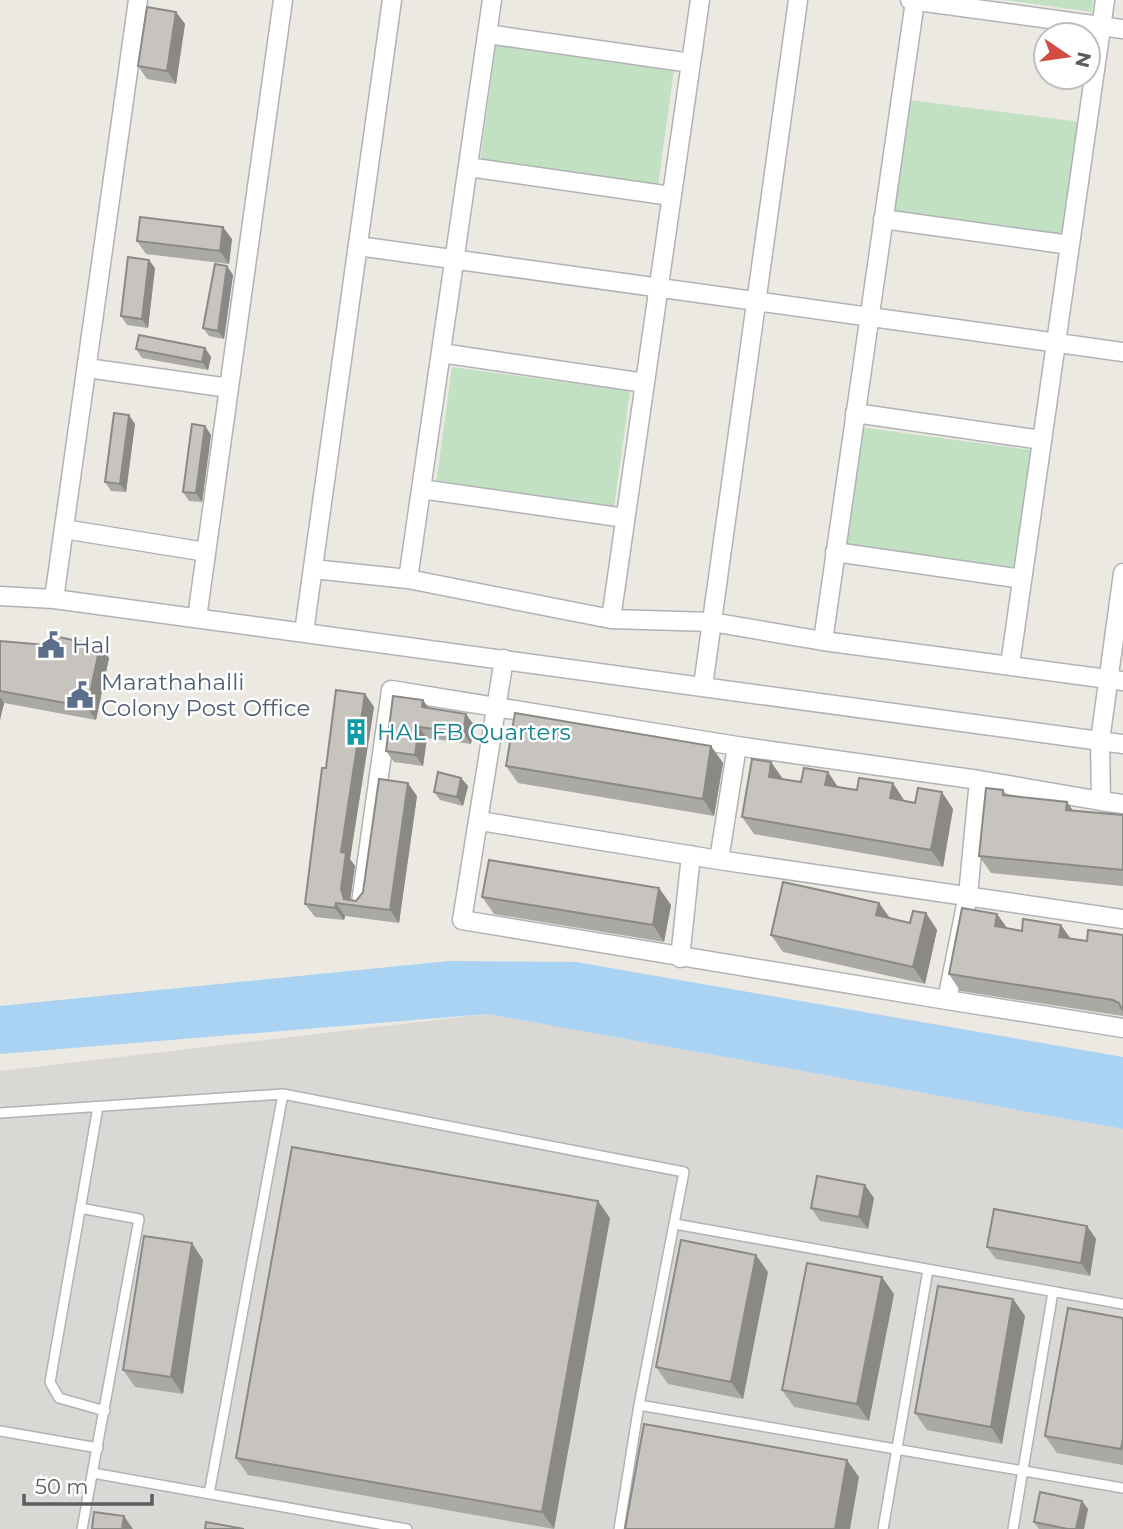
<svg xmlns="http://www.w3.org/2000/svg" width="1123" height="1529" font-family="Montserrat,sans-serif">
	<rect width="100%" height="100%" fill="#ebe9e2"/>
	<path fill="#dad8d4" d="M 487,1014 L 1123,1129 L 1123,1529 L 0,1529 L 0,1071 Z"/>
	<path fill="#c2e0c2" d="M 1005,0 L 1093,0 L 1092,12 Z
		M 496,45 L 674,69 L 658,186 L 480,162 Z
		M 902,99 L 1080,122 L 1064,240 L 886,216 Z
		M 452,367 L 630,391 L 614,508 L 436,484 Z
		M 859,427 L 1038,451 L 1022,568 L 844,545 Z"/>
	<path fill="#aad3f3" d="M 449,961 L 576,962 L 1123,1057 L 1123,1129 L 487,1014 L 0,1054 L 0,1006 Z"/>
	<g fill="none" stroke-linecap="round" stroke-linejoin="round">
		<defs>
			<path id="lane" d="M 98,1107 L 50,1382 L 59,1398 L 105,1411
				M 0,1113 L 283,1094 L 684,1172 L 639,1405 L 619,1529
				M 80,1208 L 139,1219 L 82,1529
				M 675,1224 L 1123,1304
				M 639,1405 L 1123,1488
				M 0,1431 L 98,1448
				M 93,1473 L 407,1529
				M 209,1494 L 283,1094
				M 883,1529 L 928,1270
				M 1013,1529 L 1053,1292"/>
			<path id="street" d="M 910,0 L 1123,29
				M 487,34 L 691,63
				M 468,167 L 671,196
				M 883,219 L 1070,245
				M 358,246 L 1123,352
				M 441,353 L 645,383
				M 87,368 L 229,388
				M 855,413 L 1042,440
				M 421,489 L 625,518
				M 64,529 L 206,552
				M 835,552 L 1022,579
				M 313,569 L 408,579 L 611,619 L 712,622 L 823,641 L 1123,681
				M 408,579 L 492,0
				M 0,596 L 54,599 L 1123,744
				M 54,599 L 138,0
				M 197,618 L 283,0
				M 611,619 L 700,0
				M 304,632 L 392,0
				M 823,641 L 915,1
				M 504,659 L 462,920 L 947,1000 L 968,895 L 979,780 L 1101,801 L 1100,741 L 1123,573
				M 1010,665 L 1105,0
				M 703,686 L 798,0
				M 1101,801 L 1123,804
				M 480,821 L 719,860 L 1123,919
				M 719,860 L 737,746
				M 361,903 L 391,690 L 737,746 L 979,780
				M 680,958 L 691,855
				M 947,1000 L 1123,1028"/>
		</defs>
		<use href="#lane" stroke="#b0b2b6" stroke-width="12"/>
		<use href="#street" stroke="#b0b2b6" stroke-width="21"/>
		<use href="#lane" stroke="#fff" stroke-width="9"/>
		<use href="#street" stroke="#fff" stroke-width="18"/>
	</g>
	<path fill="#aba9a4" d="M 176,12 L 185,24 L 176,84 L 147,79 L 138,66 Z
		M 232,239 L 229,264 L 146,254 L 137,241 Z
		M 227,266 L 233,275 L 224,339 L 209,336 L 203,328 Z
		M 155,268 L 148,328 L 127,325 L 121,316 Z
		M 205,348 L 211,357 L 208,370 L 142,358 L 136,349 Z
		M 135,424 L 126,492 L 111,491 L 105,482 Z
		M 205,426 L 211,435 L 202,502 L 189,501 L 183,492 Z
		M 0,641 L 57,646 L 100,646 L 109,658 L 96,720 L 4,703 L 0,720 Z
		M 365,694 L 374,707 L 350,859 L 355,866 L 350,900 L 356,901 L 363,892 L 417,796 L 399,923 L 345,916 L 344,920 L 315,917 L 305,904 Z
		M 429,709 L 474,725 L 471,744 L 427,738 L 423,766 L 394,762 L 386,751 Z
		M 711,746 L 723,763 L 714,816 L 518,783 L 506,766 Z
		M 828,772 L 838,787 L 904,801 L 953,809 L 943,867 L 754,834 L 742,817 L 783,779 L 801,782 Z
		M 461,778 L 468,786 L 463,806 L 440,800 L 434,792 Z
		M 1003,790 L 1008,796 L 1073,810 L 1123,815 L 1123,886 L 991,873 L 979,856 Z
		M 659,888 L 671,905 L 664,942 L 494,914 L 482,897 Z
		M 879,903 L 890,918 L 910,923 L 926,913 L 937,930 L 925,984 L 783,952 L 771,935 Z
		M 997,914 L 1007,928 L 1087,941 L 1123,935 L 1123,1016 L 960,991 L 949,974 Z
		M 874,1198 L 868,1229 L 820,1221 L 811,1208 Z
		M 610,1218 L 554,1529 L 248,1475 L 236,1458 Z
		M 1087,1226 L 1096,1239 L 1090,1276 L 996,1259 L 987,1247 Z
		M 203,1260 L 183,1394 L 135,1387 L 123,1370 Z
		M 768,1272 L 743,1399 L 668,1384 L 656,1367 Z
		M 894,1294 L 869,1421 L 794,1407 L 782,1390 Z
		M 1013,1299 L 1025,1316 L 1002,1444 L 927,1430 L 915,1413 Z
		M 1123,1318 L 1123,1465 L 1057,1453 L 1045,1436 Z
		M 1082,1501 L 1088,1509 L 1084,1529 L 1039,1529 L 1034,1522 Z"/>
	<path fill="#8b8986" d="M 176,12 L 185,24 L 176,84 L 167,71 Z
		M 223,227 L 232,239 L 229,264 L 220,251 Z
		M 149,260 L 155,268 L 148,328 L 142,319 Z
		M 227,266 L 233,275 L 224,339 L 218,331 Z
		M 205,348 L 211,357 L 208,370 L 202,362 Z
		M 129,415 L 135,424 L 126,492 L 120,484 Z
		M 205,426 L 211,435 L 202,502 L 196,493 Z
		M 100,646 L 109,658 L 96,720 L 87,707 Z
		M 365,694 L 374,707 L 350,859 L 355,866 L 350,901 L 344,899 L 341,889 L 341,852 Z
		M 0,697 L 4,703 L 0,720 Z
		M 423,700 L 431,711 L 422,707 Z
		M 466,714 L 474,725 L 471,744 L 463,733 Z
		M 419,727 L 427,738 L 423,766 L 415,755 Z
		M 711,746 L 723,763 L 714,816 L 703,799 Z
		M 771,762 L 783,779 L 769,777 Z
		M 828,772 L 839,789 L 825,785 Z
		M 461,778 L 468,786 L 463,806 L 457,797 Z
		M 408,783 L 417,796 L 399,923 L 390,910 Z
		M 893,783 L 904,800 L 890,798 Z
		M 942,792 L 953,809 L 943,867 L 931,850 Z
		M 1067,802 L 1079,819 L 1066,810 Z
		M 659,888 L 671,905 L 664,942 L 653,925 Z
		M 336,903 L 345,916 L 344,920 L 335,908 Z
		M 879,903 L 891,920 L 876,915 Z
		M 926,913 L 937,930 L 925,984 L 913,967 Z
		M 997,914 L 1009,931 L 995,926 Z
		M 1061,925 L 1073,942 L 1059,937 Z
		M 865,1185 L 874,1198 L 868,1229 L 859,1217 Z
		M 598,1201 L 610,1218 L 554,1529 L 542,1512 Z
		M 1087,1226 L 1096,1239 L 1090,1276 L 1081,1263 Z
		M 192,1243 L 203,1260 L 183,1394 L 171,1377 Z
		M 756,1255 L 768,1272 L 743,1399 L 731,1382 Z
		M 882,1277 L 894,1294 L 869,1421 L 857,1404 Z
		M 1013,1299 L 1025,1316 L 1002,1444 L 991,1427 Z
		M 847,1460 L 859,1477 L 850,1529 L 835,1529 Z
		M 1082,1501 L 1088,1509 L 1084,1529 L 1076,1529 Z
		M 124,1516 L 133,1529 L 122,1529 Z"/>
	<path fill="#c7c4bf" stroke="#8b8986" stroke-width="2" d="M 147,7 L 176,12 L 167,71 L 138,66 Z
		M 140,217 L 223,227 L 220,251 L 137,241 Z
		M 128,257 L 149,260 L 142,319 L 121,316 Z
		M 215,264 L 227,266 L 218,331 L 203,328 Z
		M 139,335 L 205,348 L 202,362 L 136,349 Z
		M 114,413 L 129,415 L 120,484 L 105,482 Z
		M 192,424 L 205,426 L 196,493 L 183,492 Z
		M 59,637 L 100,646 L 87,707 L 0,691 L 0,641 L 57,646 Z
		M 336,690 L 365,694 L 341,852 L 346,853 L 341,889 L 344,899 L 356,901 L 363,892 L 379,779 L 408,783 L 390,910 L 336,903 L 335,908 L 305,904 L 322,768 L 326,768 Z
		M 393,696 L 423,700 L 422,707 L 466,714 L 463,733 L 419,727 L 415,755 L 386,751 Z
		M 515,713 L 711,746 L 703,799 L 506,766 Z
		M 752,759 L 771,762 L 769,777 L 801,782 L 804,768 L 828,772 L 825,785 L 857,790 L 859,778 L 893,783 L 890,798 L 915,803 L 918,788 L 942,792 L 931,850 L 742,817 Z
		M 438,772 L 461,778 L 457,797 L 434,792 Z
		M 986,788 L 1003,790 L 1003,795 L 1067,802 L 1066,810 L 1123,815 L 1123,870 L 979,856 Z
		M 489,860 L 659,888 L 653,925 L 482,897 Z
		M 783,882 L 879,903 L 876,915 L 910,923 L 913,911 L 926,913 L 913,967 L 771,935 Z
		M 962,908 L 997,914 L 995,926 L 1022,931 L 1023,919 L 1061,925 L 1059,937 L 1087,941 L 1088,930 L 1123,935 L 1123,1011 L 1119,1003 L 1113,1000 L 949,974 Z
		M 292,1147 L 598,1201 L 542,1512 L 236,1458 Z
		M 817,1176 L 865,1185 L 859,1217 L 811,1208 Z
		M 994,1209 L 1087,1226 L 1081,1263 L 987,1247 Z
		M 144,1236 L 192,1243 L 171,1377 L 123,1370 Z
		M 681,1240 L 756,1255 L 731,1382 L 656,1367 Z
		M 807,1263 L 882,1277 L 857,1404 L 782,1390 Z
		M 938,1286 L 1013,1299 L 991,1427 L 915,1413 Z
		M 1068,1308 L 1123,1318 L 1123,1438 L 1121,1449 L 1045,1436 Z
		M 644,1424 L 847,1460 L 835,1529 L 625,1529 Z
		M 1040,1492 L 1082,1501 L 1076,1529 L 1068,1529 L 1034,1522 Z
		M 94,1512 L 124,1516 L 122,1529 L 92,1529 Z
		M 206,1522 L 244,1529 L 205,1529 Z"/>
	<defs>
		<symbol id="civic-bare" viewBox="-9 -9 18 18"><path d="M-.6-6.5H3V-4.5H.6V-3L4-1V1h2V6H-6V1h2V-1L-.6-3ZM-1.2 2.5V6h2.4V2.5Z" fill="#5c6f8a" stroke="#fff" stroke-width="2.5" paint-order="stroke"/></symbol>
		<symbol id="building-bare" viewBox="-9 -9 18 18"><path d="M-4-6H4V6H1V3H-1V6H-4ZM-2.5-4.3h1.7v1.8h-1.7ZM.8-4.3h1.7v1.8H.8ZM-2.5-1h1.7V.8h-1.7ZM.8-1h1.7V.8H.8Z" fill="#0f9aa8" stroke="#fff" stroke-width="2.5" paint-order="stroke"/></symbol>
	</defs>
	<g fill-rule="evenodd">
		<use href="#civic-bare" x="32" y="626" width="38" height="38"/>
		<use href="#civic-bare" x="61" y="676" width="38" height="38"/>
		<use href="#building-bare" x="337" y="713" width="38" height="38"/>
	</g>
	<g text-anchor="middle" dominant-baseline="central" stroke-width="5" stroke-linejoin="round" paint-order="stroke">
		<g font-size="23" fill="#4e5e75" stroke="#fff" text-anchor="start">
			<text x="72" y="645">Hal</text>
			<text x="101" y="682">Marathahalli<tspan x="101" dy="26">Colony Post Office</tspan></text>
		</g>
		<g font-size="23" fill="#0d838f" stroke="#fff" text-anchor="start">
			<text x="377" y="732">HAL FB Quarters</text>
		</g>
	</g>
	<g transform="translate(1067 56) rotate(103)"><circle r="33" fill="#ffffff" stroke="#bdbec0" stroke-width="2"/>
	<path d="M0-5L12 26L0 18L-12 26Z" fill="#d24d41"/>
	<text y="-10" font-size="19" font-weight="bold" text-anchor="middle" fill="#5b5d61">N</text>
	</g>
	<path d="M24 1494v10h128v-10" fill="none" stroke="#5b5d61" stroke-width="3.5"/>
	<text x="35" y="1494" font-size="21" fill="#5b5d61" stroke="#ffffff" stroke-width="5" paint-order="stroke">50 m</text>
</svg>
